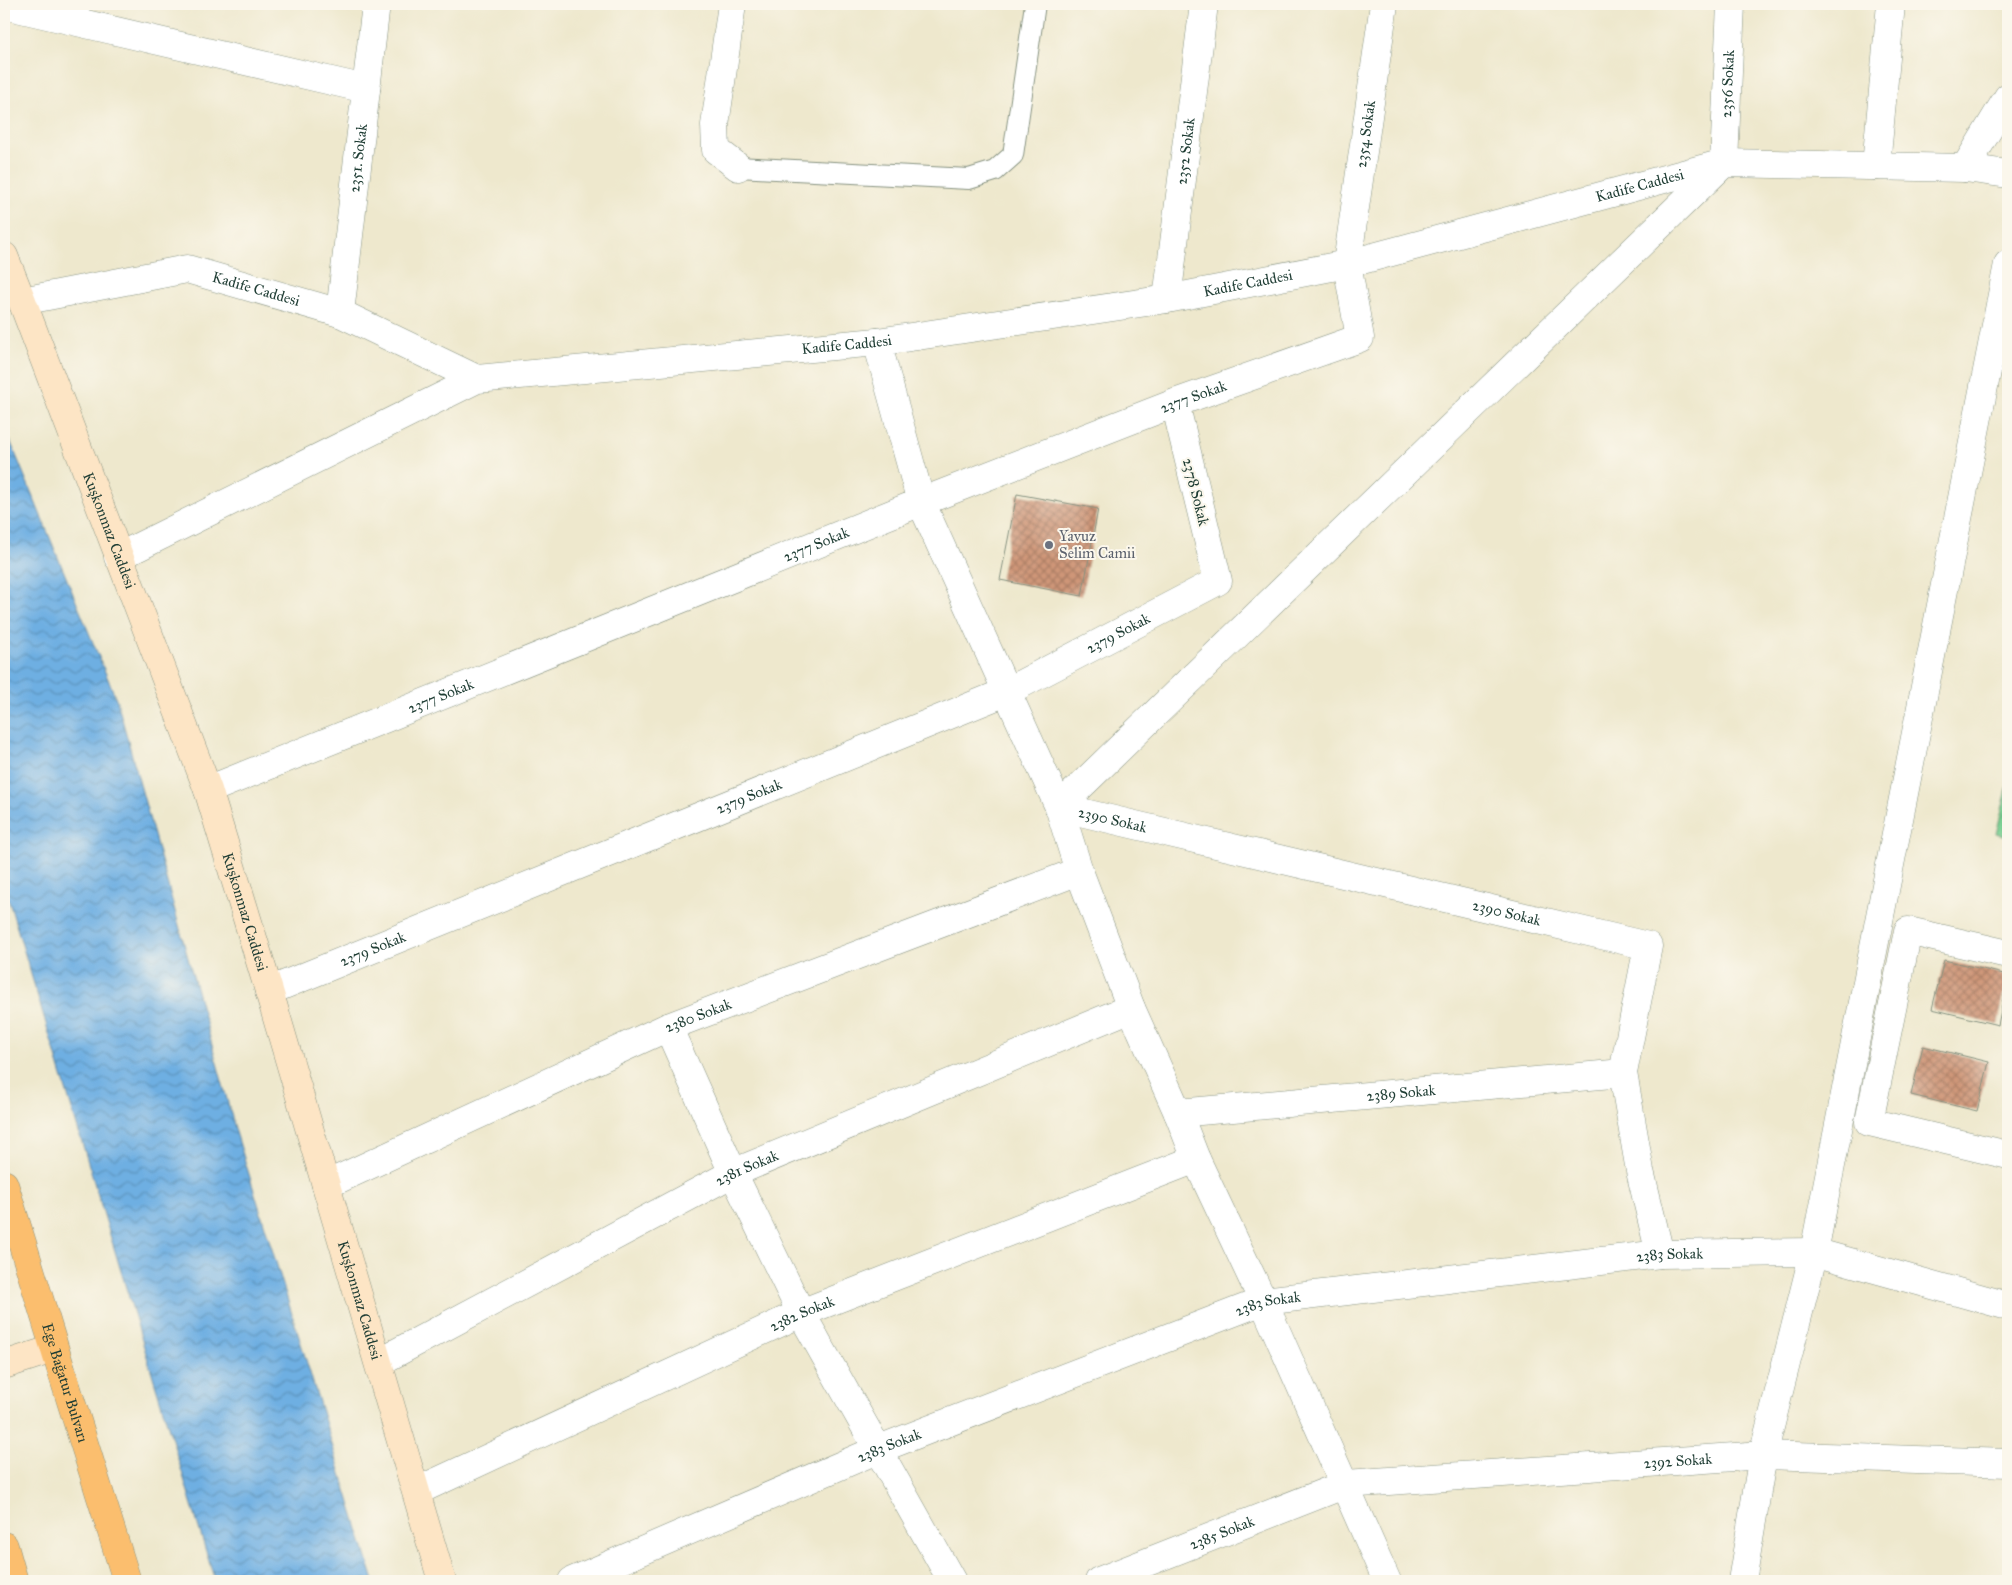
<svg xmlns="http://www.w3.org/2000/svg" width="2012" height="1585" font-family="'IM FELL Great Primer',serif">
<style>
.park{fill:url(#park-crowns);stroke:#4e8664}
.water{fill:url(#water-waves);stroke:#46768b}
.building{fill:url(#building-cross-hatch)}
.lines{fill:none;stroke-linecap:round;stroke-linejoin:round}
.lane-casing{stroke:#869280;stroke-width:22}
.street-casing{stroke:#869280;stroke-width:29}
.secondary-casing{stroke:#869280;stroke-width:29}
.primary-casing{stroke:#869280;stroke-width:29}
.lane{stroke:#fff;stroke-width:20}
.street{stroke:#fff;stroke-width:28}
.secondary{stroke:#fde5c5;stroke-width:28}
.primary{stroke:#fbbe6e;stroke-width:28}
.worship-dot{fill:#6b7280;stroke:#fbf7ec;stroke-width:2}
.labels{text-anchor:middle;dominant-baseline:central;stroke-width:4;stroke-linejoin:round;paint-order:stroke}
.street-label{font-size:15px;fill:#1f3d34;stroke:#fbf7ec}
.worship-label{font-size:15px;fill:#5b616d;stroke:#fbf7ec;text-anchor:start}
</style>
<defs>
<pattern id="park-crowns" width="20" height="18" patternUnits="userSpaceOnUse" patternTransform="scale(1.25)"><rect width="20" height="18" fill="#7cd093"/><path d="M2 6a3 3 0 1 1 6 0M12 15a3 3 0 1 1 6 0" fill="none" stroke="#65aa79"/></pattern>
<pattern id="water-waves" width="16" height="10" patternUnits="userSpaceOnUse" patternTransform="scale(1.25)"><rect width="16" height="10" fill="#6eafe2"/><path d="M0 5q4-4 8 0t8 0" fill="none" stroke="#5a90b8"/></pattern>
<pattern id="building-cross-hatch" width="8" height="8" patternUnits="userSpaceOnUse" patternTransform="scale(1.25)"><rect width="8" height="8" fill="#cf9678"/><path d="M0 0l8 8M0 8l8-8" fill="none" stroke="#a77c63"/></pattern>
</defs>
<rect width="100%" height="100%" fill="#fbf7ec"/>
<filter id="ink" filterUnits="userSpaceOnUse"><feTurbulence type="fractalNoise" baseFrequency=".02" numOctaves="2"/><feDisplacementMap in="SourceGraphic" scale="10" xChannelSelector="R" yChannelSelector="G"/><feConvolveMatrix kernelMatrix="1 2 1 2 8 2 1 2 1" color-interpolation-filters="sRGB"/></filter>
<filter id="wash" filterUnits="userSpaceOnUse"><feTurbulence type="fractalNoise" baseFrequency=".0096" numOctaves="4" result="noise"/><feDisplacementMap in="SourceGraphic" scale="20" xChannelSelector="R" yChannelSelector="G"/><feGaussianBlur stdDeviation="1.12" result="paint"/><feColorMatrix in="noise" values="0 0 0 0 0 0 0 0 0 0 0 0 0 0 0 0 0 1.4 0 .05"/><feComposite in="paint" operator="in"/></filter>
<g filter="url(#wash)">
<rect width="100%" height="100%" fill="#eee8cd"/>
<path class="park" d="M2008 785V837L1996 834Z"/>
<path class="water" d="M4 426 117 701 236 1132 374 1581H215L4 885Z"/>
<g id="blocks">
<path class="building" d="M1017 494 1098 509 1082 596 1000 580Z
M1944 960 2008 975 1998 1025 1932 1009Z
M1923 1046 1989 1062 1977 1111 1911 1095Z"/>
</g>
</g>
<g filter="url(#ink)">
<use href="#blocks" fill-opacity="0" stroke="#869280" stroke-width="1"/>
<g class="lines">
<defs>
<path id="lane" d="M738 167 969 179 995 171 1013 155 1035 4"/>
<g id="street">
<path d="M732 4 715 125 716 150 738 167"/>
<path d="M4 5 366 89"/>
<path d="M1876 166 1891 4"/>
<path d="M1965 168 2008 97"/>
<path id="s1" d="M1167 299 1204 4"/>
<path id="s2" d="M22 301 187 269 340 313 477 379"/>
<path id="s3" d="M340 313 376 4"/>
<path d="M877 342 921 502 1059 807 1079 871 1131 1008 1178 1113 1196 1159 1263 1301 1387 1581"/>
<path id="s4" d="M118 557 477 379 877 342 1167 299 1347 264 1724 163 1965 168 2008 174"/>
<path id="s5" d="M208 790 921 502 1175 403 1360 338 1347 264 1384 4"/>
<path id="s6" d="M1059 807 1724 163 1731 4"/>
<path id="s7" d="M1059 807 1648 946 1623 1073 1640 1171 1660 1254"/>
<path d="M2008 954 1908 931 1869 1122 2008 1155"/>
<path id="s8" d="M269 991 1006 692 1218 581 1175 403"/>
<path d="M668 1027 733 1173 801 1313 952 1581"/>
<path id="s9" d="M1178 1113 1623 1073"/>
<path id="s10" d="M326 1185 668 1027 1079 871"/>
<path id="s11" d="M379 1362 733 1173 1131 1008"/>
<path id="s12" d="M417 1491 801 1313 1196 1159"/>
<path id="s13" d="M572 1581 879 1449 1263 1301 1660 1254 1814 1252 2008 1306"/>
<path id="s14" d="M1099 1581 1346 1484 1763 1455 2008 1463"/>
<path d="M1742 1581 1763 1455 1814 1252 2008 264"/>
</g>
<g id="secondary">
<path id="s15" d="M4 256 22 301 208 790 269 991 442 1581"/>
<path d="M4 1365 53 1349"/>
</g>
<g id="primary">
<path id="s16" d="M4 1184C44 1317 86 1448 127 1581"/>
<path d="M4 1546 14 1581"/>
</g>
</defs>
<use href="#lane" class="lane-casing"/>
<use href="#street" class="street-casing"/>
<use href="#secondary" class="secondary-casing"/>
<use href="#primary" class="primary-casing"/>
<use href="#lane" class="lane"/>
<use href="#street" class="street"/>
<use href="#secondary" class="secondary"/>
<use href="#primary" class="primary"/>
</g>
</g>
<circle class="worship-dot" cx="1049" cy="545" r="5"/>
<g class="labels">
<g class="street-label">
<text stroke="none"><textPath href="#s6" startOffset="1005">2356 Sokak</textPath></text>
<text stroke="none"><textPath href="#s5" startOffset="1444">2354 Sokak</textPath></text>
<text stroke="none"><textPath href="#s1" startOffset="149">2352 Sokak</textPath></text>
<text stroke="none"><textPath href="#s3" startOffset="156">2351. Sokak</textPath></text>
<text stroke="none"><textPath href="#s4" startOffset="1582">Kadife Caddesi</textPath></text>
<text stroke="none"><textPath href="#s4" startOffset="1178">Kadife Caddesi</textPath></text>
<text stroke="none"><textPath href="#s2" startOffset="240">Kadife Caddesi</textPath></text>
<text stroke="none"><textPath href="#s4" startOffset="772">Kadife Caddesi</textPath></text>
<text stroke="none"><textPath href="#s5" startOffset="1061">2377 Sokak</textPath></text>
<text transform="translate(1196 492) rotate(76)">2378 Sokak</text>
<text stroke="none"><textPath href="#s15" startOffset="294">Kuşkonmaz Caddesi</textPath></text>
<text stroke="none"><textPath href="#s5" startOffset="656">2377 Sokak</textPath></text>
<text stroke="none"><textPath href="#s8" startOffset="922">2379 Sokak</textPath></text>
<text stroke="none"><textPath href="#s5" startOffset="251">2377 Sokak</textPath></text>
<text stroke="none"><textPath href="#s8" startOffset="518">2379 Sokak</textPath></text>
<text stroke="none"><textPath href="#s7" startOffset="55">2390 Sokak</textPath></text>
<text stroke="none"><textPath href="#s15" startOffset="699">Kuşkonmaz Caddesi</textPath></text>
<text stroke="none"><textPath href="#s7" startOffset="460">2390 Sokak</textPath></text>
<text stroke="none"><textPath href="#s8" startOffset="112">2379 Sokak</textPath></text>
<text stroke="none"><textPath href="#s10" startOffset="409">2380 Sokak</textPath></text>
<text stroke="none"><textPath href="#s9" startOffset="224">2389 Sokak</textPath></text>
<text stroke="none"><textPath href="#s11" startOffset="416">2381 Sokak</textPath></text>
<text stroke="none"><textPath href="#s13" startOffset="1155">2383 Sokak</textPath></text>
<text stroke="none"><textPath href="#s15" startOffset="1104">Kuşkonmaz Caddesi</textPath></text>
<text stroke="none"><textPath href="#s13" startOffset="750">2383 Sokak</textPath></text>
<text stroke="none"><textPath href="#s12" startOffset="424">2382 Sokak</textPath></text>
<text stroke="none"><textPath href="#s16" startOffset="208">Ege Bağatur Bulvarı</textPath></text>
<text stroke="none"><textPath href="#s13" startOffset="345">2383 Sokak</textPath></text>
<text stroke="none"><textPath href="#s14" startOffset="598">2392 Sokak</textPath></text>
<text stroke="none"><textPath href="#s14" startOffset="132">2385 Sokak</textPath></text>
</g>
<g class="worship-label">
<text x="1059" y="536">Yavuz<tspan x="1059" dy="17">Selim Camii</tspan></text>
</g>
</g>
<rect width="2012" height="1585" fill="none" stroke="#fbf7ec" stroke-width="20"/>
</svg>
